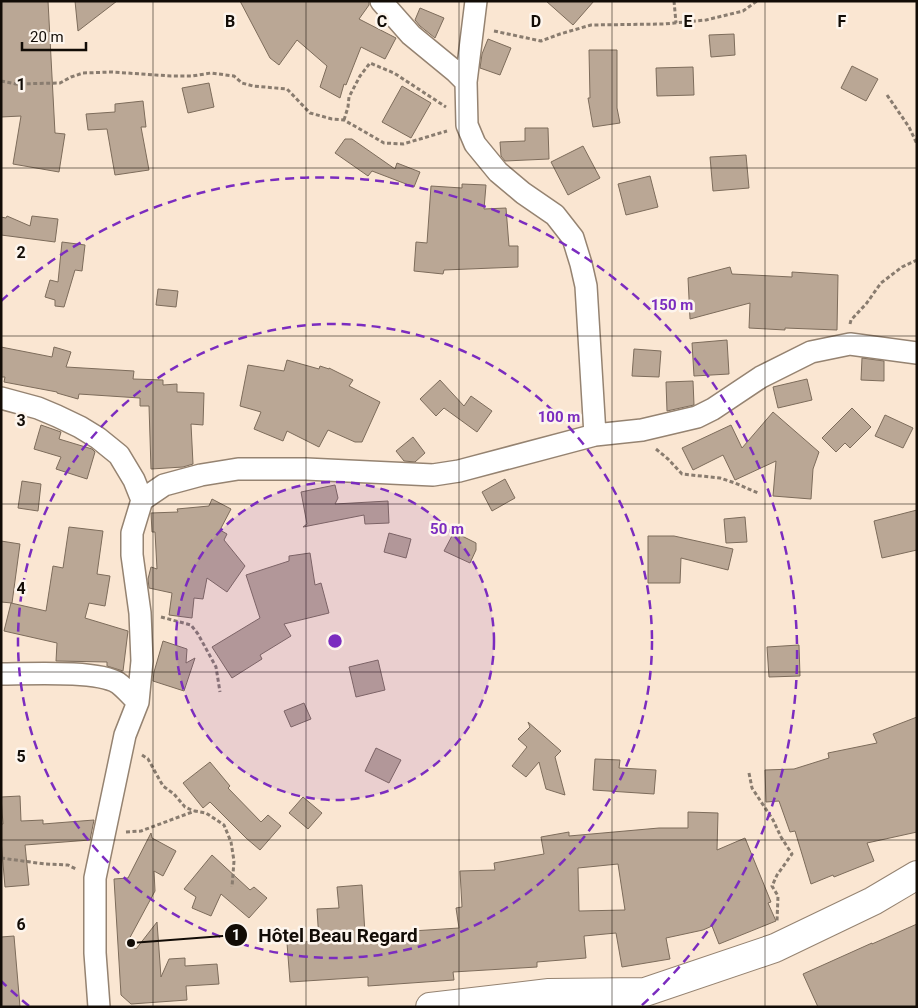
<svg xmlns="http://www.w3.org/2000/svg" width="918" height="1008" font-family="Roboto,sans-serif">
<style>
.building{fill:#baa795;stroke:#7d6c5b;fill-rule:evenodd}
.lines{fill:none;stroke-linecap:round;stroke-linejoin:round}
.minor-casing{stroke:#958371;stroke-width:24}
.secondary-casing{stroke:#958371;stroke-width:30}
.path{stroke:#897c6f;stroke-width:3;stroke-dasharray:4 2.5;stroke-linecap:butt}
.minor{stroke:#fff;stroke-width:21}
.secondary{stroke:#fff;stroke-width:28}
.grid{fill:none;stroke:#120c06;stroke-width:1;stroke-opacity:0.55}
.ring{fill:none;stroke:#7b2cbf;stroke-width:2.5;stroke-dasharray:9 6}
.grid-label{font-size:16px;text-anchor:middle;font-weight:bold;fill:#120c06;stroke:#fdf5ed;stroke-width:5;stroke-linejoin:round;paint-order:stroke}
.centre{fill:#7b2cbf;stroke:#fdf5ed;stroke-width:2.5}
.ring-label{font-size:15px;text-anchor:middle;font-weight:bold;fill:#7b2cbf;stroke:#fdf5ed;stroke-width:5;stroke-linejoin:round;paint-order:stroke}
.leader{fill:none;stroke:#120c06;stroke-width:2}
.callout-dot{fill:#120c06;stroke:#fdf5ed;stroke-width:2}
.mark-label{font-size:15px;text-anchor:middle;font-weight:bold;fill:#fff}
.callout-label{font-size:19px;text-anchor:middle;font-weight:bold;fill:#120c06;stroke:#fdf5ed;stroke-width:5;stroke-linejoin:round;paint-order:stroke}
</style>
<rect width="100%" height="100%" fill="#fae6d2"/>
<path class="building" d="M1 1H48L55 133 65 134 59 172 13 164 21 116 1 117Z
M75 1H117L78 31Z
M240 1H369V5L359 19 396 38 385 59 361 47 346 85 344 84 340 98 320 87 327 66 297 40 279 65 270 58Z
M546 1H594L573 25Z
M420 8 444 18 435 38 420 26 415 20Z
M734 34 735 55 711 57 709 35Z
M488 39 511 48 500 75 480 68 482 54Z
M589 50H617V108L620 123 593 127 588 98H590Z
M852 66 878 79 866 101 841 88Z
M693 67 694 95 657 96 656 68Z
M209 83 214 107 188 113 182 88Z
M402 86 431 103 411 138 382 122Z
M143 101 146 127H141L149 170 115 175 107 129 88 130 86 114 115 112V104Z
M525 128H548L549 159 505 161 501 156 500 142 525 141Z
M345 139H352L395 169 397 163 420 172 414 187 372 171 368 176 335 153Z
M583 146 600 178 568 195 551 162Z
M746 155 749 188 713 191 710 157Z
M650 176 658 207 626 215 618 184Z
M462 184 486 185 484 209 506 208 509 246H518V267L444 270 443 274 414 271 416 242 427 243 431 186 462 188Z
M7 216 30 226 32 216 58 219 55 242 1 235V217L6 218Z
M62 242 85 245 82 271 75 270 64 307 55 306V300L45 297 50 280 58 282Z
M730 267 732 274 792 277V272L838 275 837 330 785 328V330L749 328 750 303 690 319 688 278Z
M158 289 178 291 176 307 156 305Z
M727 340 729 374 694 376 692 343Z
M1 347 52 357 54 347 71 352 66 367 134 371 133 379 163 380V385L177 384V392L204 393 203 425 191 424 193 464 183 467 151 469 149 406H140V398L79 394 78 399 57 393V392L4 382 5 377H1Z
M634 349 661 351 659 377 632 376Z
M862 358 884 361V381L861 380Z
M287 360 319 369 320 366 329 369V368L353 380 349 386 380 402 362 442H355L328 430 319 447 287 431 283 441 254 429 261 412 240 406 248 365 284 371Z
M807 379 812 400 778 408 773 387Z
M440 380 464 406 471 396 492 411 477 432 444 408 436 416 420 399Z
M693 381 694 405 667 411 666 382Z
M852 408 871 427 850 448 845 443 836 452 822 438Z
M773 412 819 452 813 469 811 499 773 496 776 461 735 480 723 455 693 470 682 448 731 425 742 448Z
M885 415 913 428 903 448 875 436Z
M41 425 61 432 59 439 92 449 95 452 87 479 56 469 61 457 34 449Z
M413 437 425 453 415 462 404 461 396 451Z
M505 479 515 498 492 511 482 492Z
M22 481 41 484 38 511 18 508Z
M335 485 338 498 335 504 388 501 389 523 365 524 364 515 303 527 307 524 301 492Z
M212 499 231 509 220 530 227 534 224 540 245 566 227 592 207 578 203 599 194 598 192 618 169 615 172 593 149 588 148 579 151 567 157 569 155 532H152L151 513 178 512 177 509 209 506Z
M917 510V550L882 558 874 521Z
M745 517 747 542 726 543 724 519Z
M69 527 103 531 97 574 110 576 105 606 89 603 85 618 128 631 123 671 107 666V662L56 661 57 643 4 631 11 603 46 611 53 566 63 568Z
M454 532 476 543V550L470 563 444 551Z
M389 533 411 539 406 558 384 552Z
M648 536H674L733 549 728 570 681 558 680 583H648Z
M1 541 20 544 12 603 1 602Z
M310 553 315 585 321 583 329 613 284 624 291 636 260 655 262 659 232 678 212 647 260 618 246 575 289 561V556Z
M163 641 187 649 186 663 195 658 184 691 153 681 154 672Z
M799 645 800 676 769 677 767 647Z
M378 660 385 690 356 697 349 667Z
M304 703 311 719 291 727 284 711Z
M917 717V832L867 843 874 861 834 877 833 875 811 884 795 831 790 832 779 801 766 802 765 770 794 769 829 758 828 753 877 743 873 734Z
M528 722 561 751 555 757 565 795 546 789 539 762 526 777 512 766 527 747 518 739 530 727Z
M376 748 401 760 389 783 365 771Z
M595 759 620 760 619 768 656 770 654 794 593 790Z
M210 762 230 786 228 788 261 822 268 815 281 826 260 850 246 838 210 802 203 808 183 783Z
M20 796 21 821 43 820V824L94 820 90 840 25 845 29 885 5 887 1 840V824H3L1 797Z
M303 797 322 813 308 829 289 813Z
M688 812 718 813 717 850 745 838 771 902 768 903 776 921 719 944 712 926 703 930 666 938 670 959 622 967 616 933 584 936 586 958 537 962V967L453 972 454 980 368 986V977L290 982 287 943 319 941 317 909 339 908 337 887 362 885 365 934 459 928 456 908 462 907 460 871 495 870 494 863 544 854 541 837 569 832V836L659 828H688ZM618 864 625 910 579 911 578 868Z
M151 833 152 838 176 851 163 876 154 871 155 891 127 943 136 949 157 922 161 977 169 959 185 958V966L217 964 219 984 186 986 187 1000 131 1004 121 995 114 879 128 878Z
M212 855 250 890 254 887 267 898 249 918 221 894 211 916 192 908 196 897 184 889Z
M917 924V1007H818L803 974 872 943V944Z
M14 936 20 1007H1V937Z"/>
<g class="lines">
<defs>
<path id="minor" d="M381 1 411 35 456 72 466 82
M476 1 466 82 467 125 475 144 498 172 523 193 555 215 573 238 581 264 586 286 595 435
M1 398 38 408 57 416 80 427 98 438 119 455 134 480 142 500
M1 674C28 674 97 670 118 683 125 688 131 696 138 702
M99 1007 95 953V878L125 735 138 702 142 661 140 613 132 555V533L142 500 164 485 201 475 238 469H306L433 475 459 471 595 435 642 430 697 417 713 409 761 377 811 352 850 344 917 353"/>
<path id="secondary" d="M430 1007 549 993 645 992 775 948 873 901 917 875"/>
</defs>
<use href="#minor" class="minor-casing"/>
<use href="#secondary" class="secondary-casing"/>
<path class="path" d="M674 1 676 23
M494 31 541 41 560 34 591 25 664 24 706 20 743 11 757 1
M1 81 16 84 60 83 71 77 83 73 112 72 171 76H192L211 73 234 76 242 83 253 86 287 89 310 113 332 119 344 120 384 143 403 144 447 131
M887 95 909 127 917 144
M344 120 348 107 349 97 360 76 370 63 394 73 446 107
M850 324 851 320 866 304 881 283 902 267 917 260
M656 449 668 459 682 474 720 478 735 483 758 493
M161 617 191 625 198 634 216 667 220 692
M142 755 148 759 163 786 174 794 185 807 194 811
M749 773 752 788 773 820 781 837 792 854 777 875 772 886 778 896 777 921
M126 832 141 831 195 811 206 813 224 825 231 842 234 861 232 887
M1 858 45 864 68 865 76 869"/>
<use href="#minor" class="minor"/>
<use href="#secondary" class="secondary"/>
</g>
<path class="grid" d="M153 1V1007M306 1V1007M459 1V1007M612 1V1007M765 1V1007M1 168H917M1 336H917M1 504H917M1 672H917M1 840H917"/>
<circle cx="335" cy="641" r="159" fill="#7b2cbf" fill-opacity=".12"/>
<g class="ring">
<circle cx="335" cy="641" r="159"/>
<circle cx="335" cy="641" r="317"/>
<path d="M29 1006A476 476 0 0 1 1 981M1 301A476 476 0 1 1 641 1006"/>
</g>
<g class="grid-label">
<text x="230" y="27">B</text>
<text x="382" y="27">C</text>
<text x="536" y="27">D</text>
<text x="688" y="27">E</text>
<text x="842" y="27">F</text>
<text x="21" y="90">1</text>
<text x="21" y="258">2</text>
<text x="21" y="426">3</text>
<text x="21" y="594">4</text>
<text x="21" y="762">5</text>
<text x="21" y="930">6</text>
</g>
<circle cx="335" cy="641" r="8" class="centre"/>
<g class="ring-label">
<text x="672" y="310">150 m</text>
<text x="559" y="422">100 m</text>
<text x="447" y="534">50 m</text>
</g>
<path class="leader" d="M131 943L236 935"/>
<g class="callout-dot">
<circle cx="131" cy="943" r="5"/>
<circle cx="236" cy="935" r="12"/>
</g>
<g class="mark-label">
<text x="236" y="940">1</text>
</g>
<g class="callout-label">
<text x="338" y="942">Hôtel Beau Regard</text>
</g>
<rect width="918" height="1008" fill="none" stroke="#120c06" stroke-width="5"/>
<path d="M22 42v8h64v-8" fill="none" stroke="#120c06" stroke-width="2.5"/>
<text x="30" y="42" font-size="15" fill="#120c06" stroke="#fdf5ed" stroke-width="4" paint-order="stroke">20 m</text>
</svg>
